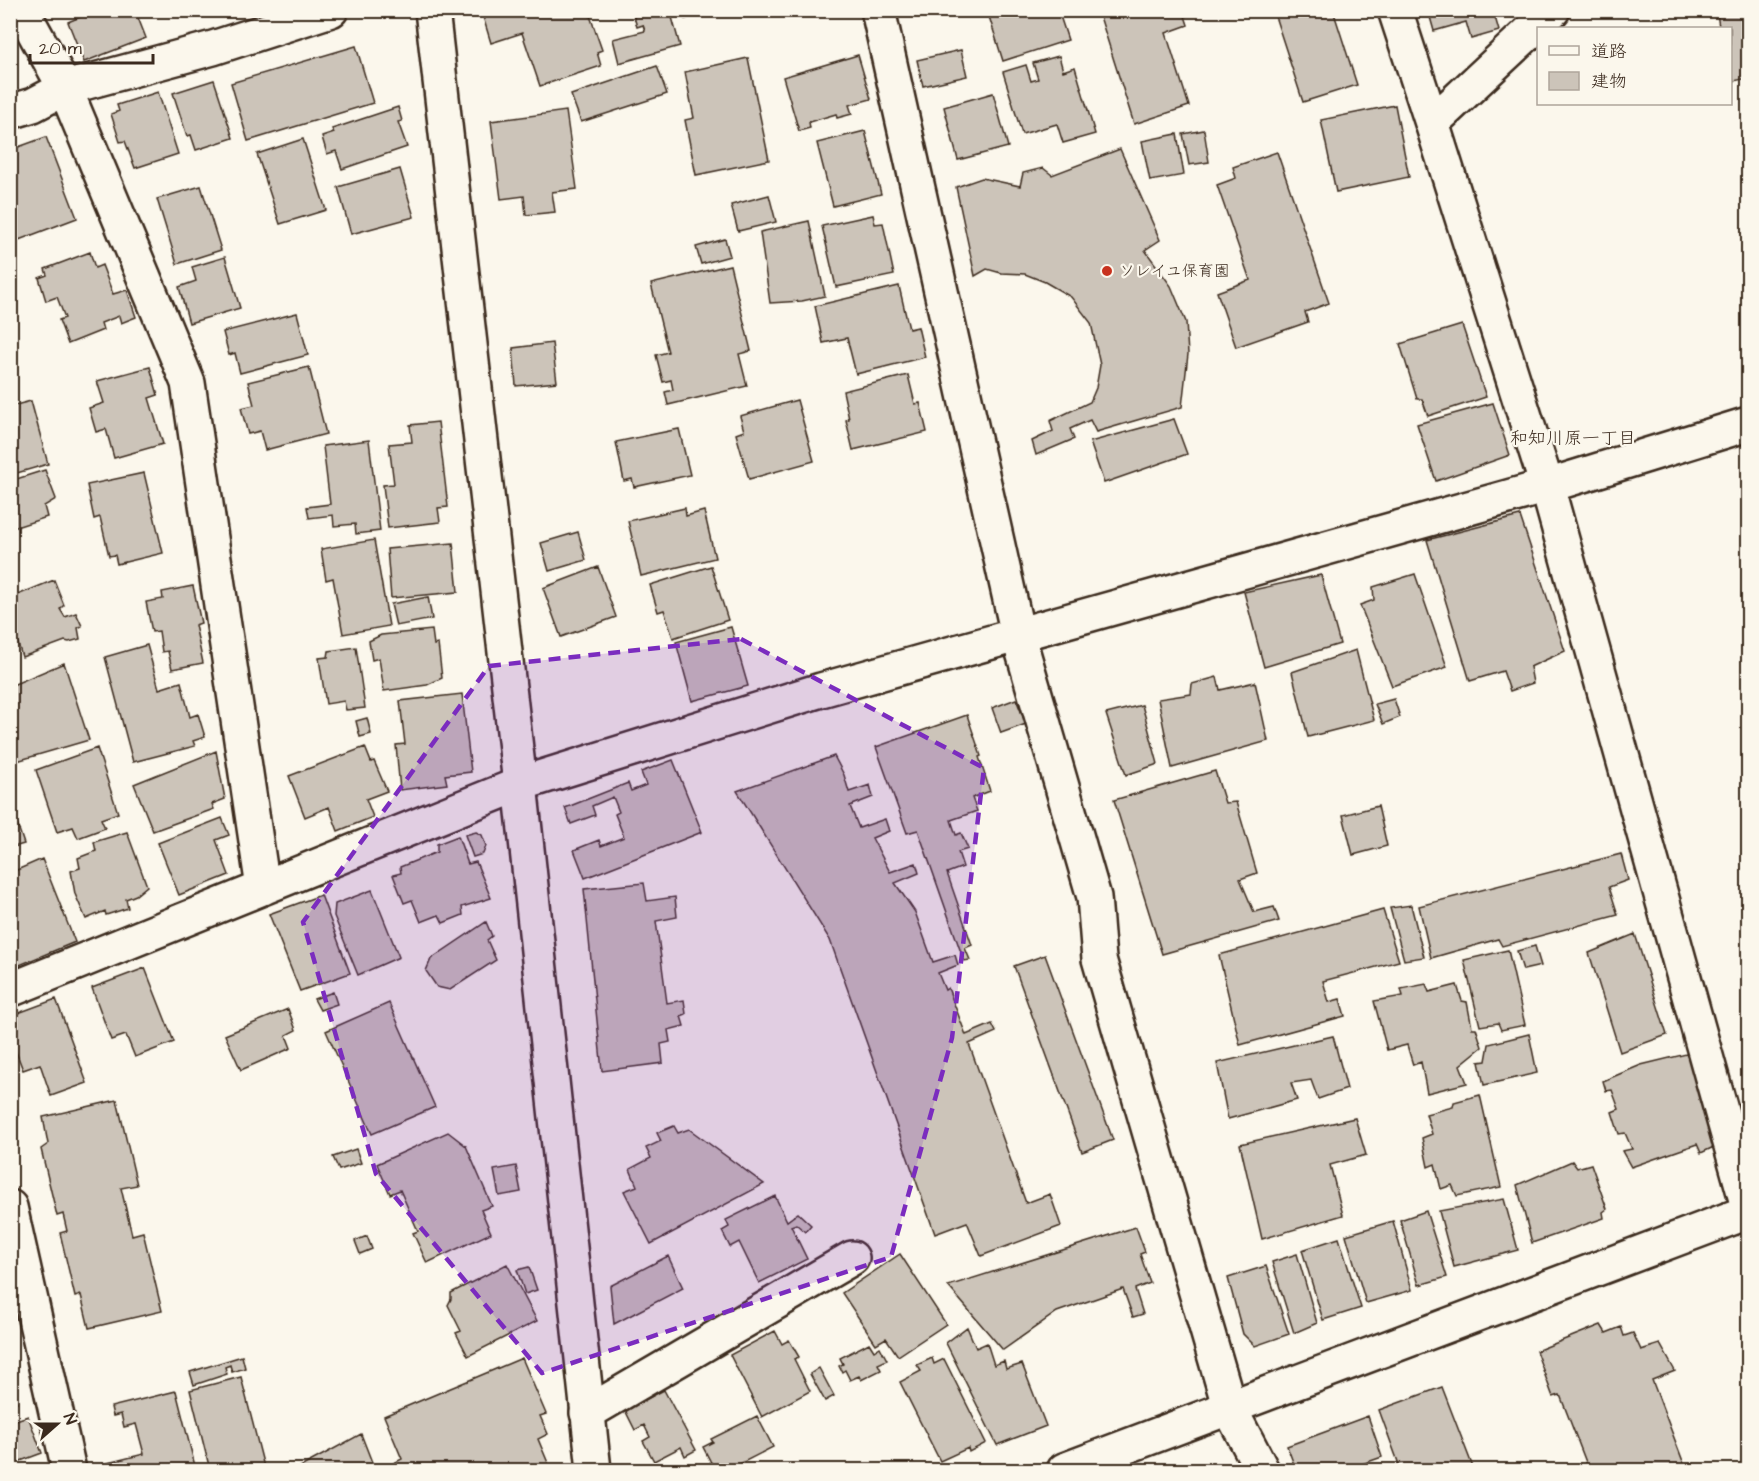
<svg xmlns="http://www.w3.org/2000/svg" width="1759" height="1481" font-family="'Architects Daughter','Klee One',sans-serif">
<style>
.building{fill:#ccc4b9;stroke:#3b2a1e;stroke-width:1.5}
.lines{fill:none;stroke-linecap:round;stroke-linejoin:round}
.street-casing{stroke:#3b2a1e;stroke-width:38}
.secondary-casing{stroke:#3b2a1e;stroke-width:38}
.street{stroke:#fbf7ec;stroke-width:33}
.secondary{stroke:#fbf7ec;stroke-width:33}
.marked{fill:#7b2cbf;fill-opacity:0.2;stroke:#7b2cbf;stroke-width:4.5;stroke-dasharray:12 8;stroke-linejoin:round}
.poi-dot{fill:#c8321e;stroke:#fbf7ec;stroke-width:2}
.labels{text-anchor:middle;dominant-baseline:central;stroke-width:4.5;stroke-linejoin:round;paint-order:stroke}
.poi-label{font-size:16px;fill:#3b2a1e;stroke:#fbf7ec;text-anchor:start}
.neighbourhood-label{font-size:18px;fill:#3b2a1e;stroke:#fbf7ec}
</style>
<rect width="100%" height="100%" fill="#fbf7ec"/>
<filter id="ink" filterUnits="userSpaceOnUse"><feTurbulence type="fractalNoise" baseFrequency=".0167" numOctaves="2"/><feDisplacementMap in="SourceGraphic" scale="12" xChannelSelector="R" yChannelSelector="G"/><feConvolveMatrix kernelMatrix="1 2 1 2 8 2 1 2 1" color-interpolation-filters="sRGB"/></filter>
<g filter="url(#ink)">
<path class="building" d="M97 10H135L146 38 84 62 68 22Z
M481 10H588L602 50 597 52 601 66 540 86 522 33 491 43Z
M632 10H670L680 46 619 63 613 39 645 31 643 25 637 27Z
M683 10H717L685 19Z
M987 10H1058L1068 40 1003 61Z
M1098 10H1166L1168 15 1183 10 1188 25 1166 33 1189 106 1134 124Z
M1273 10H1333L1357 85 1303 102Z
M1428 10H1493L1499 31 1471 39 1466 22 1434 31Z
M1728 10H1748V78L1734 81 1730 71V28H1714L1719 27 1717 13Z
M356 46 373 103 248 141 231 83Z
M961 50 967 76 923 86 917 60Z
M858 55 871 99 849 105 852 114 837 118 836 114 809 122 810 128 799 131 783 77Z
M1059 56 1063 71 1075 67 1095 134 1063 143 1057 124 1022 134 1003 72 1026 65 1031 81 1038 79 1033 63Z
M748 58 769 160 696 175 685 120 694 118 685 72Z
M657 66 667 94 581 122 571 95Z
M214 80 233 138 196 150 191 135 187 136 173 93Z
M158 92 178 154 135 168 125 141 120 142 111 114 119 111 117 105Z
M993 93 1008 147 958 160 944 107Z
M1395 105 1409 177 1336 192 1321 120Z
M398 107 402 121 398 122 407 147 342 169 336 151 327 154 322 137 334 133 332 129Z
M566 111 577 189 552 192 555 212 526 215 524 196 501 199 491 121Z
M1204 130 1209 162 1189 165 1183 134Z
M865 131 881 194 833 206 817 143Z
M1177 134 1184 175 1150 181 1142 141Z
M46 137 77 218 16 241 10 226V150Z
M303 139 326 210 280 224 257 154Z
M1120 149 1160 240 1145 250 1171 286 1186 322 1188 354 1182 407 1096 432 1090 420 1070 429 1074 439 1036 455 1032 441 1053 431 1050 421 1090 402 1096 388 1100 365 1091 323 1071 297 1045 282 1025 274 1001 273 987 269 975 276 956 187 982 178 1020 186 1023 173 1043 168 1052 175Z
M1277 152 1329 303 1305 312 1308 322 1236 347 1217 292 1250 280 1217 185 1236 178 1233 167Z
M400 169 414 217 351 234 338 187Z
M201 186 221 250 177 264 157 199Z
M769 195 776 222 738 231 731 205Z
M873 215 875 224 883 223 894 275 836 287 822 226Z
M809 221 825 296 802 301 770 303 760 232Z
M725 239 730 256 701 264 696 247Z
M90 252 95 268 102 265 113 294 127 290 136 317 121 323 119 316 101 323 103 330 68 344 59 320 65 318 57 297 46 301 39 278 47 275 45 269Z
M225 257 240 308 189 323 179 287 196 281 192 267Z
M730 265 751 351 739 354 747 386 668 405 665 392 673 390 671 380 663 382 656 355 668 352 651 284Z
M899 286 909 329 918 327 925 357 856 374 847 338 823 343 815 306Z
M297 313 308 355 240 373 235 353 229 355 223 332Z
M1462 325 1486 397 1428 416 1422 399H1417L1400 344Z
M552 343 557 382 516 386 513 348Z
M150 367 158 395 149 398 163 444 114 458 106 429 96 432 89 408 104 403 97 381Z
M309 367 326 434 265 450 260 431 248 434 241 408 254 405 248 382Z
M908 375 915 404 920 403 927 432 853 450 846 420 849 419 843 391Z
M10 397 16 405 31 401 48 464 10 475Z
M797 400 814 461 749 479 736 434 744 431 740 416Z
M1493 403 1510 455 1436 481 1417 424Z
M1174 419 1187 454 1104 483 1090 442Z
M438 422 448 507 438 508 440 522 388 528 383 485 394 484 389 444 412 442 410 425Z
M679 429 690 475 634 487 632 479 624 481 616 442Z
M369 440 380 531 356 534 355 524 334 526 333 515 309 518 307 507 330 504 323 446Z
M45 470 56 499 44 506 47 517 10 529V481Z
M144 473 163 553 117 564 115 555 109 556 100 517 94 519 87 485Z
M685 508 686 516 704 511 715 558 641 576 628 521Z
M1520 516 1565 651 1530 667 1533 683 1510 691 1503 671 1470 681 1427 540Z
M578 532 586 560 549 571 541 543Z
M374 540 389 626 343 634 333 578 326 580 321 549Z
M453 543 458 592 391 598 387 549Z
M711 566 728 620 673 638 664 610 658 612 650 585Z
M598 567 616 617 561 637 543 588Z
M1415 574 1447 667 1392 686 1360 605 1374 600 1373 587Z
M1321 575 1340 644 1264 667 1244 592Z
M54 580 64 605 60 609 65 617 76 613 82 626 78 628 80 639 69 642 65 641 22 657 12 623 10 598Z
M193 586 201 623 195 625 203 663 172 669 168 651 162 652 159 631 152 632 146 602 163 599 162 592Z
M428 597 432 619 396 626 391 604Z
M731 627 748 686 692 701 676 642Z
M432 630 434 645 438 644 442 678 427 685 384 691 379 658 372 660 369 641 381 635Z
M147 645 159 689 181 682 190 717 198 714 205 737 193 741 195 746 133 762 105 657Z
M356 647 365 708 346 710 344 701 326 704 319 658 328 657 329 651Z
M1356 650 1374 720 1308 737 1292 672Z
M64 663 89 740 10 763V686Z
M1217 677 1220 690 1255 682 1268 741 1172 768 1158 699 1191 694 1192 684Z
M462 694 471 772 445 775 447 784 400 790 396 745 405 744 400 701Z
M1016 699 1026 724 1001 733 992 708Z
M1394 699 1400 717 1383 724 1375 704Z
M1142 705 1158 764 1126 775 1106 714Z
M967 715 981 756 979 757 990 791 972 798 977 811 951 820 956 835 961 833 968 849 958 852 963 867 947 873 972 945 965 948 970 960 964 961 918 830 907 833 876 747Z
M367 718 371 734 360 737 356 721Z
M365 747 371 762 374 761 387 791 366 799 373 817 338 831 329 807 305 817 289 776Z
M97 748 118 813 101 819 105 828 78 838 73 827 57 832 36 770Z
M216 751 225 799 212 804 214 809 153 831 134 784Z
M834 756 844 775 849 792 870 785 873 797 850 806 859 828 885 819 889 831 872 838 890 872 916 863 919 873 895 883 915 912 933 962 955 955 958 965 938 973 945 990 948 988 966 1035 992 1024 996 1032 969 1044 1026 1203 1050 1194 1061 1226 981 1256 967 1222 935 1234 830 940 737 791Z
M673 760 702 832 585 878 574 850 599 840 601 846 624 837 615 814 619 812 613 797 592 806 595 815 571 824 565 808 628 783 631 791 646 785 641 772Z
M1215 771 1225 803 1236 802 1257 873 1240 879 1254 912 1274 907 1279 921 1162 954 1114 800Z
M10 803 24 844 10 848Z
M1378 806 1387 846 1353 855 1343 815Z
M222 818 229 835 216 840 229 875 179 895 158 843Z
M127 832 147 886 136 895 126 899 128 908 106 915 105 911 86 919 75 894 71 871 80 868 78 858 96 851 94 842Z
M476 832 482 835 486 846 483 854 473 857 465 835Z
M458 836 468 864 476 862 491 898 462 907 463 915 443 923 439 915 421 922 412 900 404 903 393 875 401 873 400 867 437 852V844Z
M1621 854 1628 880 1609 887 1618 915 1502 946 1498 939 1431 958 1419 906Z
M42 859 75 942 10 969V873Z
M644 883 647 901 675 897 677 917 656 921 667 1003 684 1000 686 1014 681 1016 684 1026 668 1030 670 1042 661 1044 663 1063 602 1071 584 889Z
M372 890 399 957 358 975 334 916 335 904Z
M321 895 350 973 300 991 269 914Z
M1411 905 1424 957 1404 960 1390 908Z
M1383 910 1399 961 1323 981 1329 1002 1340 999 1345 1016 1240 1045 1219 955Z
M486 922 492 936 487 940 496 960 450 990 437 987 426 971 431 959Z
M1635 934 1667 1035 1620 1052 1589 953Z
M1535 946 1541 966 1523 970 1517 951Z
M1508 950 1525 1025 1501 1030 1498 1023 1480 1026 1464 960Z
M1045 955 1113 1140 1082 1152 1014 966Z
M145 968 174 1042 135 1057 126 1035 111 1040 92 988Z
M1426 984 1429 992 1457 985 1462 1001 1467 1002 1472 1028H1476L1482 1047 1460 1065 1467 1083 1427 1093 1421 1062 1413 1065 1407 1045 1387 1050 1374 1001 1403 996 1401 989Z
M333 992 337 1004 320 1010 314 999Z
M56 999 87 1083 51 1096 40 1064 23 1070 10 1036V1016Z
M389 1003 435 1107 372 1134 326 1031Z
M288 1009 296 1030 286 1035 291 1048 241 1070 225 1035Z
M1529 1034 1537 1073 1484 1085 1479 1062 1486 1061 1489 1044Z
M1333 1036 1347 1089 1318 1099 1311 1080 1291 1083 1297 1100 1228 1119 1217 1063Z
M1686 1054 1691 1062 1718 1145 1701 1153 1697 1144 1631 1167 1622 1151 1632 1149 1625 1133 1619 1134 1612 1112 1619 1109 1612 1090 1606 1091 1603 1081 1641 1065Z
M1480 1095 1501 1187 1457 1196 1452 1185 1441 1189 1435 1164 1428 1167 1422 1138 1432 1134 1426 1114 1453 1107 1454 1102Z
M117 1100 137 1185 121 1188 132 1235 143 1232 162 1311 89 1328 81 1295 75 1297 60 1233 67 1231 63 1214 57 1216 41 1149 48 1144 43 1117Z
M1355 1118 1366 1155 1330 1165 1343 1215 1262 1239 1240 1144Z
M674 1126 678 1133 689 1129 764 1184 651 1244 624 1191 637 1186 630 1169 651 1158 646 1148 661 1141 657 1133Z
M448 1132 466 1146 492 1206 481 1210 491 1233 427 1263 413 1233 418 1231 400 1190 390 1194 377 1164Z
M356 1149 361 1163 339 1170 333 1157Z
M1572 1161 1577 1168 1591 1164 1607 1209 1603 1212 1604 1218 1532 1243 1517 1185Z
M516 1166 521 1192 499 1196 494 1170Z
M775 1196 787 1221 798 1213 811 1225 805 1232 796 1224 791 1226 807 1259 759 1283 739 1242 730 1247 722 1231 729 1227 726 1220Z
M1504 1199 1518 1250 1454 1267 1439 1211Z
M1426 1211 1447 1277 1419 1285 1400 1220Z
M1393 1221 1412 1290 1366 1303 1346 1235Z
M1136 1227 1145 1252 1140 1254 1150 1283 1135 1289 1143 1314 1133 1317 1123 1289 1057 1312 1003 1350 948 1286Z
M367 1236 372 1249 360 1254 355 1241Z
M1339 1238 1361 1308 1323 1320 1302 1250Z
M900 1254 946 1324 898 1356 886 1338 876 1344 842 1293Z
M1297 1254 1317 1323 1294 1333 1272 1262Z
M668 1256 683 1288 614 1324 610 1286Z
M507 1264 537 1321 468 1356 456 1333 461 1331 448 1305 451 1299V1293Z
M1266 1266 1289 1334 1255 1346 1243 1334 1228 1278Z
M529 1267 537 1290 525 1294 517 1270Z
M1601 1325 1606 1333 1621 1327 1624 1336 1633 1333 1641 1350 1660 1344 1675 1371 1652 1380 1684 1464 1674 1469 1675 1470H1589L1560 1395 1553 1397 1536 1351Z
M967 1327 976 1348 987 1343 994 1365 1004 1361 1006 1369 1022 1364 1046 1426 997 1445 946 1343Z
M775 1331 782 1344 789 1340 799 1357 794 1359 810 1391 762 1417 730 1355Z
M869 1343 874 1351 880 1347 887 1360 878 1364 881 1370 861 1380 859 1376 850 1380 845 1370 842 1372 839 1366 843 1364 840 1358Z
M242 1356 245 1368 232 1372 230 1365 225 1367 227 1374 194 1385 190 1372Z
M522 1358 546 1414 540 1416 548 1434 538 1439 551 1470H394L392 1464 402 1459 384 1416Z
M932 1358 934 1364 944 1359 986 1443 969 1452 968 1448 940 1461 900 1382 921 1371 917 1365Z
M819 1368 834 1396 825 1401 810 1374Z
M241 1377 264 1467 252 1470H210L190 1390Z
M10 1385 17 1402 10 1405Z
M1442 1387 1474 1470H1401L1379 1410Z
M664 1390 696 1450 685 1456 681 1447 654 1461 643 1441 650 1437 644 1425 635 1430 625 1410Z
M176 1391 196 1470H97L95 1466 144 1454 136 1424 124 1427 121 1414 113 1416 111 1407Z
M28 1416 42 1453 10 1465V1422Z
M757 1416 773 1447 728 1470H715L703 1447 713 1442 711 1439Z
M1368 1416 1382 1457 1345 1470H1296L1287 1446Z
M361 1434 375 1470H295Z"/>
<g class="lines">
<defs>
<path id="street" d="M22 10 65 88 188 383 263 888
M878 10 1018 635 1094 897 1099 959 1230 1409 1262 1470
M1395 10 1432 123 1547 486 1748 1207
M10 112 33 105 65 88 213 48 331 10
M1432 123 1553 10
M10 990 520 784 821 690 1547 486 1748 424
M10 1207 69 1470
M587 1413 852 1258"/>
<path id="secondary" d="M432 10 520 784 594 1470
M1064 1470 1748 1212"/>
</defs>
<use href="#street" class="street-casing"/>
<use href="#secondary" class="secondary-casing"/>
<use href="#street" class="street"/>
<use href="#secondary" class="secondary"/>
</g>
</g>
<path class="marked" d="M741 639 984 768 952 1038 891 1257 542 1373 376 1174 303 922 489 666Z"/>
<circle class="poi-dot" cx="1107" cy="271" r="6"/>
<g class="labels">
<g class="poi-label">
<text x="1119" y="271">ソレイユ保育園</text>
</g>
<g class="neighbourhood-label">
<text x="1573" y="438">和知川原一丁目</text>
</g>
</g>
<rect width="1759" height="1481" fill="none" stroke="#fbf7ec" stroke-width="36"/>
<rect x="18" y="18" width="1723" height="1445" fill="none" stroke="#3b2a1e" stroke-width="2" filter="url(#ink)"/>
<rect x="1537" y="27" width="195" height="78" fill="#fbf7ec" stroke="#aea59a" stroke-width="1.5"/>
<rect x="1549" y="46" width="30" height="9" fill="#fbf7ec" stroke="#aea59a" stroke-width="1.5"/>
<text x="1591" y="57" font-size="18" fill="#3b2a1e">道路</text>
<rect x="1549" y="72" width="30" height="18" fill="#ccc4b9" stroke="#aea59a" stroke-width="1.5"/>
<text x="1591" y="87" font-size="18" fill="#3b2a1e">建物</text>
<g transform="translate(57 1424) rotate(69)" stroke="#fbf7ec" stroke-width="4.5" paint-order="stroke">
<path d="M0-4.5L10 22L0 15L-10 22Z" fill="#3b2a1e"/>
<text y="-9" font-size="16" font-weight="bold" text-anchor="middle" fill="#3b2a1e">N</text>
</g>
<path d="M30 54v9h123v-9" fill="none" stroke="#3b2a1e" stroke-width="3"/>
<text x="39" y="54" font-size="18" fill="#3b2a1e" stroke="#fbf7ec" stroke-width="4.5" paint-order="stroke">20 m</text>
</svg>
